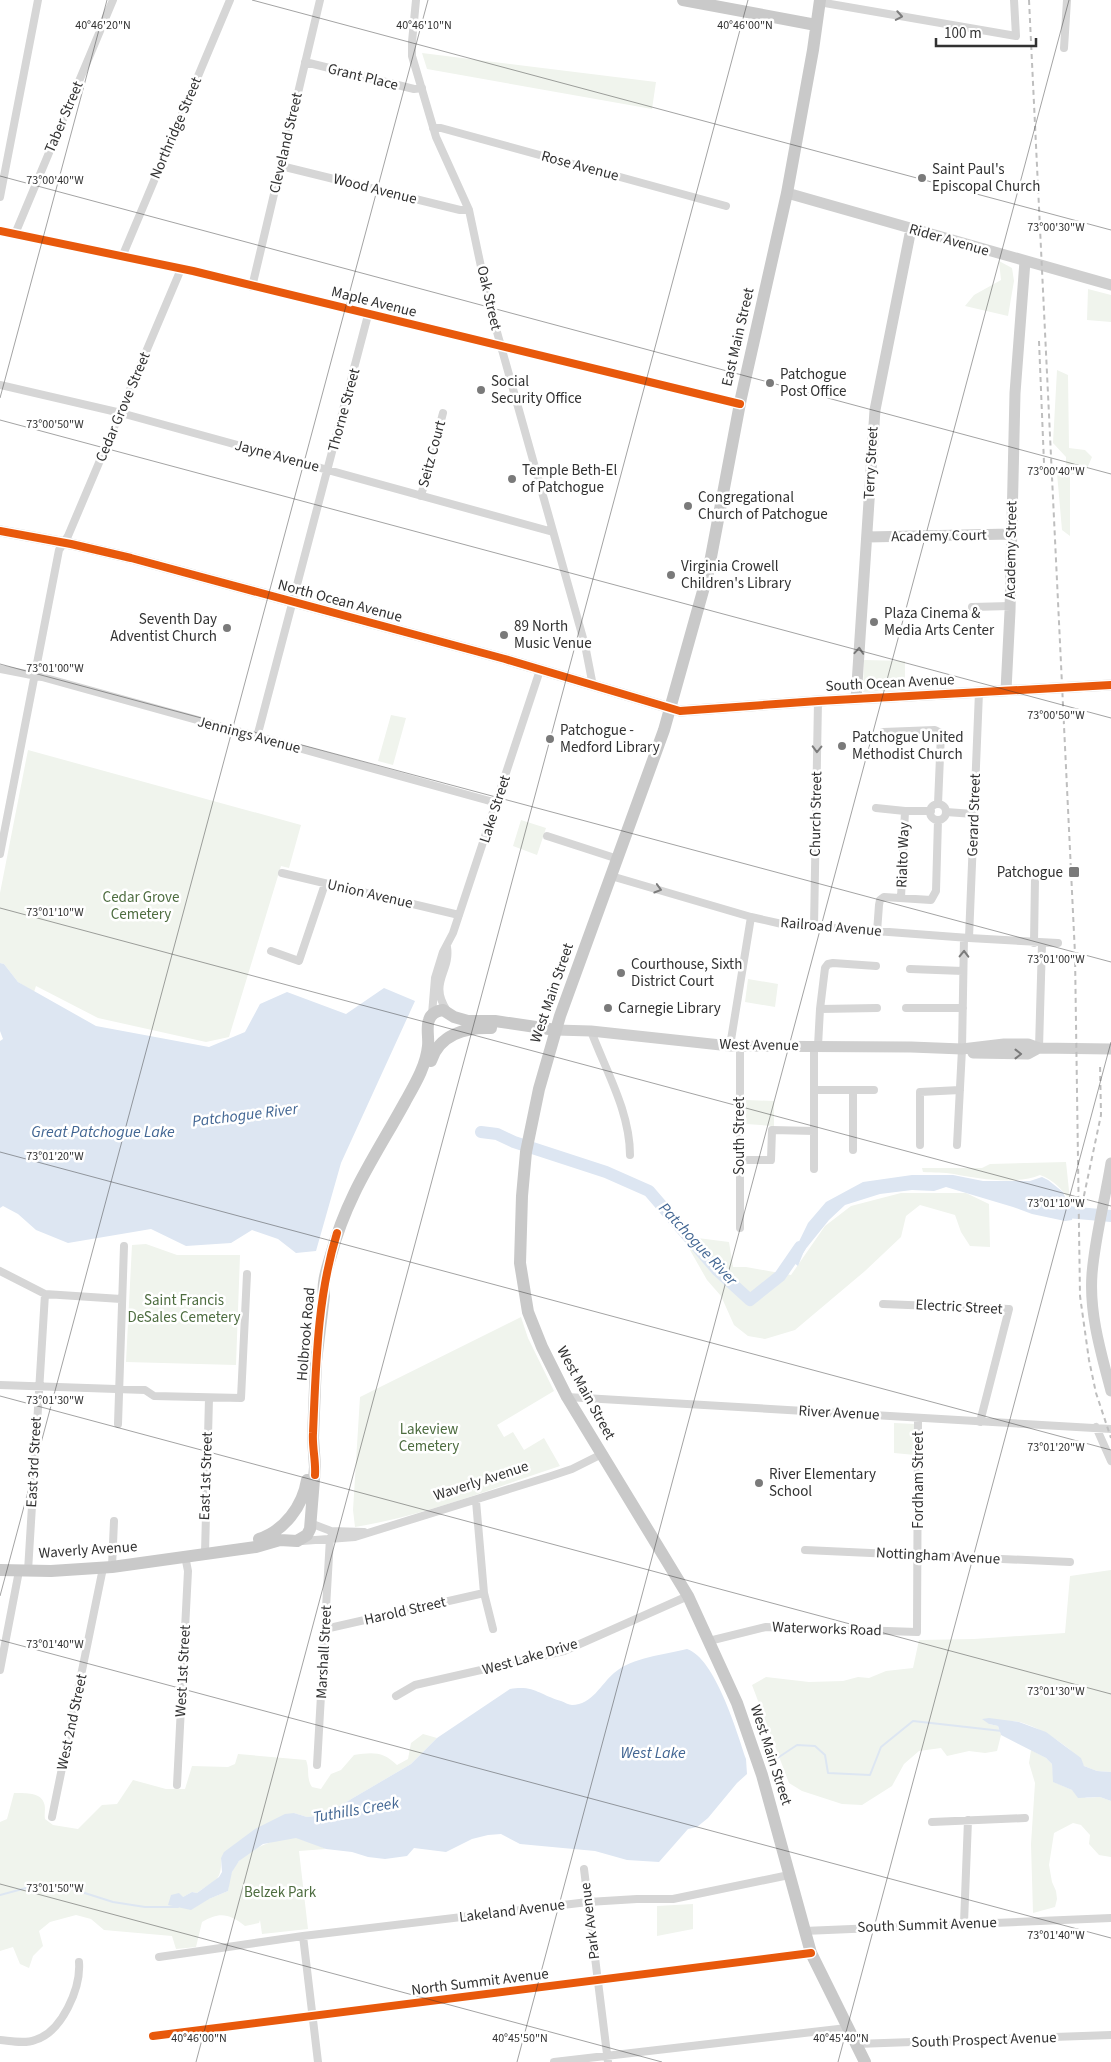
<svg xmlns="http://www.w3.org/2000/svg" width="1111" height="2062" font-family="'Source Sans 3',sans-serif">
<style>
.green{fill:#f0f4ed}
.water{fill:#dde6f2}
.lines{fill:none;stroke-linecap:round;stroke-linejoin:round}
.stream{stroke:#dde6f2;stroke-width:2}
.river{stroke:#dde6f2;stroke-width:12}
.street{stroke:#d6d6d6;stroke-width:8}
.secondary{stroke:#cfcfcf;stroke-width:11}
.primary{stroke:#c9c9c9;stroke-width:12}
.rail{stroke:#bebebe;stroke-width:2;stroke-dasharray:5 4;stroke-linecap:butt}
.cycleway-casing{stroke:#fff;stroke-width:11}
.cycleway{stroke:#e8590c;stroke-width:8}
.oneway{stroke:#7c7c7c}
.oneway2{stroke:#797979}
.ticks{fill:none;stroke:#323232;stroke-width:1;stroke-opacity:0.45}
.poi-dot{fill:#7a7a7a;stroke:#fff;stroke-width:2}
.labels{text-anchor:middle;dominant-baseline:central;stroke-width:5;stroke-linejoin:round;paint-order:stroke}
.street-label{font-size:15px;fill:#323232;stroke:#fff}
.poi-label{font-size:15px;fill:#323232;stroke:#fff;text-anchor:start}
.park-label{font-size:15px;fill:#4e6d40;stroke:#fff}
.water-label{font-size:16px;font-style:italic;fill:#426693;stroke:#fff}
.ticks-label{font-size:12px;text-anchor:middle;fill:#323232;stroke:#fff;stroke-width:5;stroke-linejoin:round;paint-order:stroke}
</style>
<rect width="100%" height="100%" fill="#fff"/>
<path class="green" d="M422 53 656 82 652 109 427 69Z
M999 261 1012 268 1014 281 1008 316 965 306 974 295 1001 280Z
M1088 289 1111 295V322L1087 320Z
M1057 370 1068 375 1069 448 1085 450 1092 457 1086 471 1070 475V536L1062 530 1057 473 1066 466V457L1053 443Z
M864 660 905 661V690L863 692Z
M391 715 406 718 393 765 378 761Z
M28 750 301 825 289 868 281 866 229 1037 206 1042 98 1018 36 986 34 992 18 982 4 964 0 963V893Z
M521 820 546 828 537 855 513 846Z
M748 979 778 984 775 1007 745 1002Z
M746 1100 774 1101V1126L746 1124Z
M1066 1162 1070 1200C1061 1189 1054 1180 1040 1175 1016 1185 979 1179 954 1174 944 1172 933 1173 923 1172L922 1168H982L990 1164Z
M901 1193H966L989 1204 990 1247 970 1246 961 1232 955 1215 920 1205 906 1216 901 1237 865 1271 795 1330 765 1339 748 1336 734 1325 721 1296 707 1280 682 1236 729 1242 733 1267H746L791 1275 825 1226 851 1206Z
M146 1244 177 1255H240L236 1365 126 1362 132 1245Z
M521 1317 528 1338 554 1391 497 1425 504 1437 513 1432 524 1450 544 1438 560 1466C493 1488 425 1516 355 1527L353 1510 360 1397Z
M894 1423 915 1424V1455L894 1453Z
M1111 1570V1772L1097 1771 1084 1766C1076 1749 1039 1727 1020 1722 1011 1720 998 1723 989 1724L998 1726 1001 1735 997 1751 985 1753 969 1751 947 1756 941 1748 919 1751 904 1764 892 1786 862 1805 842 1804 802 1791 789 1783 752 1685 766 1677 809 1682 843 1681 858 1677 869 1678 886 1671 913 1668 919 1640 974 1639 1065 1633 1070 1576Z
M423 1734 437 1738 411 1764 324 1815 307 1817 294 1813 221 1858C222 1882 215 1879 197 1893L192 1892 183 1897 169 1899H209L228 1891C229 1885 229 1878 232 1872 240 1851 275 1837 297 1838 307 1839 317 1845 326 1849L299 1851 308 1929 262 1934 260 1920 259 1923 245 1926C229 1913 219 1912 202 1922L196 1947 176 1949 172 1936 104 1930 91 1919 76 1915 50 1922 39 1931 43 1946 33 1956 29 1968 20 1964 13 1947 0 1951V1822L7 1819 14 1793C23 1793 41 1792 44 1803 46 1808 44 1814 45 1819L53 1825 78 1829 102 1805 117 1804 133 1780 166 1789H185L192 1766 228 1767 235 1764 238 1754 306 1760C310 1770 306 1778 312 1787L321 1789 331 1774 341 1770 354 1755C372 1752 383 1751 397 1765L408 1759 411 1743Z
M1031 1750 1046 1758 1052 1764 1054 1782 1072 1790 1086 1798 1100 1797 1111 1801V1857L1099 1855 1089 1844 1090 1835 1081 1825 1073 1823 1054 1833 1049 1865 1052 1882 1056 1891 1057 1899 1055 1907 1033 1913 1031 1844 1035 1783 1029 1763Z
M693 1904V1929L657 1936V1906Z"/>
<path class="water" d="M0 963 4 964 18 982 96 1026 209 1047 245 1032 260 1004 287 992 346 1014 384 988 415 1001 341 1163 316 1251 296 1253 278 1239 252 1230 231 1243 186 1246 151 1229 68 1243 36 1230 18 1214 3 1206 0 1208V1041L3 1039 0 1031Z
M912 1175H953L983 1181H1030L1042 1177 1048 1180 1063 1192 1067 1202 1074 1208 1072 1220 1065 1221 1032 1214 1013 1207 946 1187 934 1191 912 1190 880 1194 845 1205 829 1220 804 1251 798 1266 790 1260 808 1223 826 1202 863 1182Z
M687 1649C715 1658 737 1732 746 1759L747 1774 737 1783 708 1818 697 1827 688 1829 659 1862 627 1860 595 1851 520 1844 501 1834 488 1835 472 1839 446 1852 414 1848 407 1856 385 1859 368 1857 352 1852 326 1849 296 1838 263 1844 239 1861 232 1872 228 1891 209 1899 191 1910 168 1905 171 1895 179 1893 183 1897 192 1892 197 1893 219 1877 222 1872 221 1858 224 1852 255 1829 285 1814 294 1813 307 1817 324 1815 411 1764 437 1738 510 1689C535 1685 539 1695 561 1701 564 1702 569 1705 572 1705 592 1705 601 1684 614 1673 633 1657 664 1655 687 1649Z
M989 1718 1019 1722 1046 1732 1081 1758 1084 1766 1097 1771 1111 1772V1801L1100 1797 1078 1798 1072 1790 1053 1782 1052 1764 1046 1758 1001 1735 998 1726 989 1724 982 1719Z"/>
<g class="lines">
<path class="stream" d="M773 1761 797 1745 815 1746 825 1755 828 1773 870 1775 881 1747 913 1721 1002 1731
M0 1895 41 1884 69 1888 113 1902 145 1907H178"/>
<path class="river" d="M481 1132 497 1134 514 1142 606 1172 649 1191 717 1270 750 1300 780 1276 800 1247
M1058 1210 1067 1212 1111 1216"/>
<path class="street" d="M416 0 412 42V56L436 137 469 210 488 300 585 645 593 686
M819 2 1016 36 1014 0
M1064 48 1067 0
M305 62 414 89 422 88
M433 128H441L726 206
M281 166 460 210H469
M0 197 38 0
M0 231 193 271 740 404
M15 234 113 0
M122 257 230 0
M252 287 320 0
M0 385 121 413 553 532
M421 496 443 413
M972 607 1010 606
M0 669 42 677 497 803
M883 732 935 730 941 733 938 804
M257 737 368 315
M930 812a8 8 0 1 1 16 0a8 8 0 1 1-16 0Z
M876 808 905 811H931
M946 812 974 814
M547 836 618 859
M0 854 59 550 68 536 181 269
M282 873 459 915
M611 876 751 917 782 924 969 938 1058 943
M901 898 905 811
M814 927 818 701
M877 932 879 905 880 900 884 897 931 900 936 891 938 820
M969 938 979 692
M1034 943 1035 878
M271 951 299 961 325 884
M910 969 963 971
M906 1008H963
M820 1009 877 1008
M447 1011C428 982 451 972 447 947
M432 1014 435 978 443 952 453 933 540 670
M591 1031C606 1071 630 1112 630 1155
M740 1045V1228
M730 1046 751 917
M818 1046 820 1009 825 968 828 964 833 963 876 966
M1039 1048 1042 943
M814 1090H853V1150
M853 1090H874
M814 1131V1169
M920 1145V1092L960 1090
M957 1145 962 1049 964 938
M739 1160H771L772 1130 814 1131V1046
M0 1271 45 1294 121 1299
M883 1304 1009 1309 980 1422
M0 1385 145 1390 154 1396 241 1398 247 1274
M567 1397 1111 1429
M118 1424 124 1246
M1096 1427 1111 1461
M476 1501 484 1593 493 1629
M310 1523 331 1531 364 1532
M302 1541 355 1537 551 1476 572 1469 602 1454
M805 1550 1070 1562
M205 1553 209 1398
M112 1567 114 1521
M28 1571 45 1294
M325 1629 484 1593
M709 1641 766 1627 917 1632 918 1418
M0 1670 19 1571
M396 1696 415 1685 564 1651 688 1596
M317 1765 330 1538
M177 1785 188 1571 185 1556
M52 1817 103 1568
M932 1822 1025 1818
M584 1869 608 2062
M964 1923 968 1820
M804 1931 1111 1918
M303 1936 318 2062
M159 1957 303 1936 588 1902 637 1899H673L789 1875
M153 2036 811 1953
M0 2040C11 2041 25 2044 35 2040 62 2032 81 1988 79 1962
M856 2044 1111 2035
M554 2062 847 2028"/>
<path class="secondary" d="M787 193 1111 285
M0 531 71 544 131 558 505 659 680 711 818 701 1111 685
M867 537 1011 534
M1006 690 1010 611 1015 393 1025 261
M856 699 875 410 911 229
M556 1030 591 1031 730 1046 911 1047 962 1049 1004 1044H1028L1039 1048 1111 1049
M973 1053 1028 1054 1039 1048
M1111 1163C1105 1200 1095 1237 1092 1274 1089 1313 1101 1353 1111 1391"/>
<path class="primary" d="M683 0 816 25
M820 0 813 50 787 193 741 398 708 573 664 730 560 1016 539 1089 526 1152 522 1196 520 1263 528 1312 542 1347 567 1397 688 1596 737 1703 762 1775 811 1953 865 2062
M431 1061C439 1035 465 1027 491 1028
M259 1539C284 1531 303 1506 307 1480
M0 1570 51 1571 112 1567 256 1547 280 1540 297 1541 307 1535 310 1529 315 1467 313 1438 316 1361 324 1296C322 1282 327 1269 331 1255 347 1195 376 1155 405 1102 415 1084 426 1066 428 1046 429 1038 426 1027 429 1020 431 1013 437 1011 443 1010L454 1017 468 1021H495L556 1030"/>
<path class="rail" d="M1029 0 1075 954 1080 1296 1089 1360 1096 1393 1111 1438
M1039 341 1044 463
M1082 1205 1101 1115 1100 1063"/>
<defs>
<path id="cycleway" d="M0 231 193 271 740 404
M0 531 71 544 131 558 505 659 680 711 818 701 1111 685
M315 1475C316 1461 312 1447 313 1433 316 1365 317 1298 337 1233
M153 2036 811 1953"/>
</defs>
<use href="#cycleway" class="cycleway-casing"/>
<use href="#cycleway" class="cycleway"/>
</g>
<defs><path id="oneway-chevron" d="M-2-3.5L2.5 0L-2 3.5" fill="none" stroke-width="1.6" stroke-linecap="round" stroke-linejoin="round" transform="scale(1.25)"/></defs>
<g class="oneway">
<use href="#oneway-chevron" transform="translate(899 16) rotate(10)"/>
<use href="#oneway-chevron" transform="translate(817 749) rotate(91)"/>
<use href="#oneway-chevron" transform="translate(658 889) rotate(16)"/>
<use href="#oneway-chevron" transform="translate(964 954) rotate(-89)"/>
</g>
<g class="oneway2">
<use href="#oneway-chevron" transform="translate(859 651) rotate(-86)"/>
<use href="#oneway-chevron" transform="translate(1018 1054)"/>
</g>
<path class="ticks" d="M252 0 1111 230M0 176 1111 474M0 398 107 0M0 420 1111 718M0 664 1111 962M0 908 1111 1206M0 1152 1111 1450M0 1396 1111 1694M0 1596 428 0M0 1640 1111 1938M0 1884 662 2062M196 2062 748 0M517 2062 1069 0M838 2062 1111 1042"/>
<g class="poi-dot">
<circle cx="922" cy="178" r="5"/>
<circle cx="770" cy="383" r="5"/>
<circle cx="481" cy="390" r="5"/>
<circle cx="512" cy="479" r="5"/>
<circle cx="688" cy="506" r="5"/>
<circle cx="671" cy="575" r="5"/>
<circle cx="874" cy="622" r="5"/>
<circle cx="227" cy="628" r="5"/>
<circle cx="504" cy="635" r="5"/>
<circle cx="550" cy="739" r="5"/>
<circle cx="842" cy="746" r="5"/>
<rect x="1068" y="866" width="12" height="12" rx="2.5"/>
<circle cx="621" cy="973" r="5"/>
<circle cx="608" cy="1008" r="5"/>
<circle cx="759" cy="1483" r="5"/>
</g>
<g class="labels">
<g class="street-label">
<text transform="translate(363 77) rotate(14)">Grant Place</text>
<text transform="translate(64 117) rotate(-67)">Taber Street</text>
<text transform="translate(176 128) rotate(-67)">Northridge Street</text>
<text transform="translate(286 143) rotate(-77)">Cleveland Street</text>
<text transform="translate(580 166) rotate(15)">Rose Avenue</text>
<text transform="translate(375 189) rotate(14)">Wood Avenue</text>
<text transform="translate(949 240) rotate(16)">Rider Avenue</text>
<text transform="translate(489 298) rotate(77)">Oak Street</text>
<text transform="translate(374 302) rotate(14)">Maple Avenue</text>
<text transform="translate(738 337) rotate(-77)">East Main Street</text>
<text transform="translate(123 407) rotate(-67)">Cedar Grove Street</text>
<text transform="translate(344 410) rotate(-75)">Thorne Street</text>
<text transform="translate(432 454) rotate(-75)">Seitz Court</text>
<text transform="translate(277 456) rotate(15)">Jayne Avenue</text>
<text transform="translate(871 463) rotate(-87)">Terry Street</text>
<text transform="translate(939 536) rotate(-1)">Academy Court</text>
<text transform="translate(1011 550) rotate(-89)">Academy Street</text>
<text transform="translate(340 601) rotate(15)">North Ocean Avenue</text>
<text transform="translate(890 683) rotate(-3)">South Ocean Avenue</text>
<text transform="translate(249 735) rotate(15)">Jennings Avenue</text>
<text transform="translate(495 809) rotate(-72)">Lake Street</text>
<text transform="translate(816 814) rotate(-89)">Church Street</text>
<text transform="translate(974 815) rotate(-88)">Gerard Street</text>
<text transform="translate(903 855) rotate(-88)">Rialto Way</text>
<text transform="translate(370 894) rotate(13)">Union Avenue</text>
<text transform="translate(831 927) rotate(5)">Railroad Avenue</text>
<text transform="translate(552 993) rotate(-71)">West Main Street</text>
<text transform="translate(759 1045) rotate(1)">West Avenue</text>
<text transform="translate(739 1136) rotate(-90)">South Street</text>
<text transform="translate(959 1307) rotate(3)">Electric Street</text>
<text transform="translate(306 1334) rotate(-85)">Holbrook Road</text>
<text transform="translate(586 1393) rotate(61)">West Main Street</text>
<text transform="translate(839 1413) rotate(3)">River Avenue</text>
<text transform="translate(34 1462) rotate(-87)">East 3rd Street</text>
<text transform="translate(206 1476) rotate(-88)">East 1st Street</text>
<text transform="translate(918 1480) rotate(-90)">Fordham Street</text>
<text transform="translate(481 1481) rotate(-18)">Waverly Avenue</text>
<text transform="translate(88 1550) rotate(-4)">Waverly Avenue</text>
<text transform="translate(938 1556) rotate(3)">Nottingham Avenue</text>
<text transform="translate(405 1611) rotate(-13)">Harold Street</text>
<text transform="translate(827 1629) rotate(2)">Waterworks Road</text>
<text transform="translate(324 1652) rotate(-87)">Marshall Street</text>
<text transform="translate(530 1657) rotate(-16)">West Lake Drive</text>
<text transform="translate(183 1671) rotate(-87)">West 1st Street</text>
<text transform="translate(72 1722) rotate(-78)">West 2nd Street</text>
<text transform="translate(771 1755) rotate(72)">West Main Street</text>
<text transform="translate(512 1911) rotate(-7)">Lakeland Avenue</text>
<text transform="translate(590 1921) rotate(-97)">Park Avenue</text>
<text transform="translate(927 1925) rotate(-2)">South Summit Avenue</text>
<text transform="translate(480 1982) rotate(-7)">North Summit Avenue</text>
<text transform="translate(984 2040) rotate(-2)">South Prospect Avenue</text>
</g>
<g class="poi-label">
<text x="932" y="169">Saint Paul's<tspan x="932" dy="17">Episcopal Church</tspan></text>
<text x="780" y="374">Patchogue<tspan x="780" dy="17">Post Office</tspan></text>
<text x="491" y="381">Social<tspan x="491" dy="17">Security Office</tspan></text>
<text x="522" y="470">Temple Beth-El<tspan x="522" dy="17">of Patchogue</tspan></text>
<text x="698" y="497">Congregational<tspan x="698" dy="17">Church of Patchogue</tspan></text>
<text x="681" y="566">Virginia Crowell<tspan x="681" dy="17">Children's Library</tspan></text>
<text x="884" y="613">Plaza Cinema &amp;<tspan x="884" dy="17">Media Arts Center</tspan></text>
<text x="217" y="619" text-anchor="end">Seventh Day<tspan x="217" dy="17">Adventist Church</tspan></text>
<text x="514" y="626">89 North<tspan x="514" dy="17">Music Venue</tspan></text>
<text x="560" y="730">Patchogue -<tspan x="560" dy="17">Medford Library</tspan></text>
<text x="852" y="737">Patchogue United<tspan x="852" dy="17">Methodist Church</tspan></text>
<text x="1063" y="872" text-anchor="end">Patchogue</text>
<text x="631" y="964">Courthouse, Sixth<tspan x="631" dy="17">District Court</tspan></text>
<text x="618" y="1008">Carnegie Library</text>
<text x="769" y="1474">River Elementary<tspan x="769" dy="17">School</tspan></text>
</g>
<g class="park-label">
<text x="141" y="897">Cedar Grove<tspan x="141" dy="17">Cemetery</tspan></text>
<text x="184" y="1300">Saint Francis<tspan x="184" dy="17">DeSales Cemetery</tspan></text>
<text x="429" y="1429">Lakeview<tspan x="429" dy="17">Cemetery</tspan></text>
<text x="280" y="1892">Belzek Park</text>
</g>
<g class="water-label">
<text transform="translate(245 1115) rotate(-7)">Patchogue River</text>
<text x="103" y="1132">Great Patchogue Lake</text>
<text transform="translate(698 1244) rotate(47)">Patchogue River</text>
<text x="653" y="1753">West Lake</text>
<text transform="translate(356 1810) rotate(-10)">Tuthills Creek</text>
</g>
</g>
<g class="ticks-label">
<text x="424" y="29">40°46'10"N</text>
<text x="745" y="29">40°46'00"N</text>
<text x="103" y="29">40°46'20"N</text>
<text x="55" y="184">73°00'40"W</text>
<text x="1056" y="231">73°00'30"W</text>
<text x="55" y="428">73°00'50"W</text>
<text x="1056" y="475">73°00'40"W</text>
<text x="55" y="672">73°01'00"W</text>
<text x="1056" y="719">73°00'50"W</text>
<text x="55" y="916">73°01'10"W</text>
<text x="1056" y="963">73°01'00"W</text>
<text x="55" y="1160">73°01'20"W</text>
<text x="1056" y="1207">73°01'10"W</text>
<text x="55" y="1404">73°01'30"W</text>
<text x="1056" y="1451">73°01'20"W</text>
<text x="55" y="1648">73°01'40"W</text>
<text x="1056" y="1695">73°01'30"W</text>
<text x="55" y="1892">73°01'50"W</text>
<text x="1056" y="1939">73°01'40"W</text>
<text x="199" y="2042">40°46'00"N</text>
<text x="520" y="2042">40°45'50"N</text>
<text x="841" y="2042">40°45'40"N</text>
</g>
<path d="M936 38v8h100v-8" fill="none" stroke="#323232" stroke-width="2.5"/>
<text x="944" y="38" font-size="15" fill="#323232" stroke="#ffffff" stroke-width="4" paint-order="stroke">100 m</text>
</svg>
